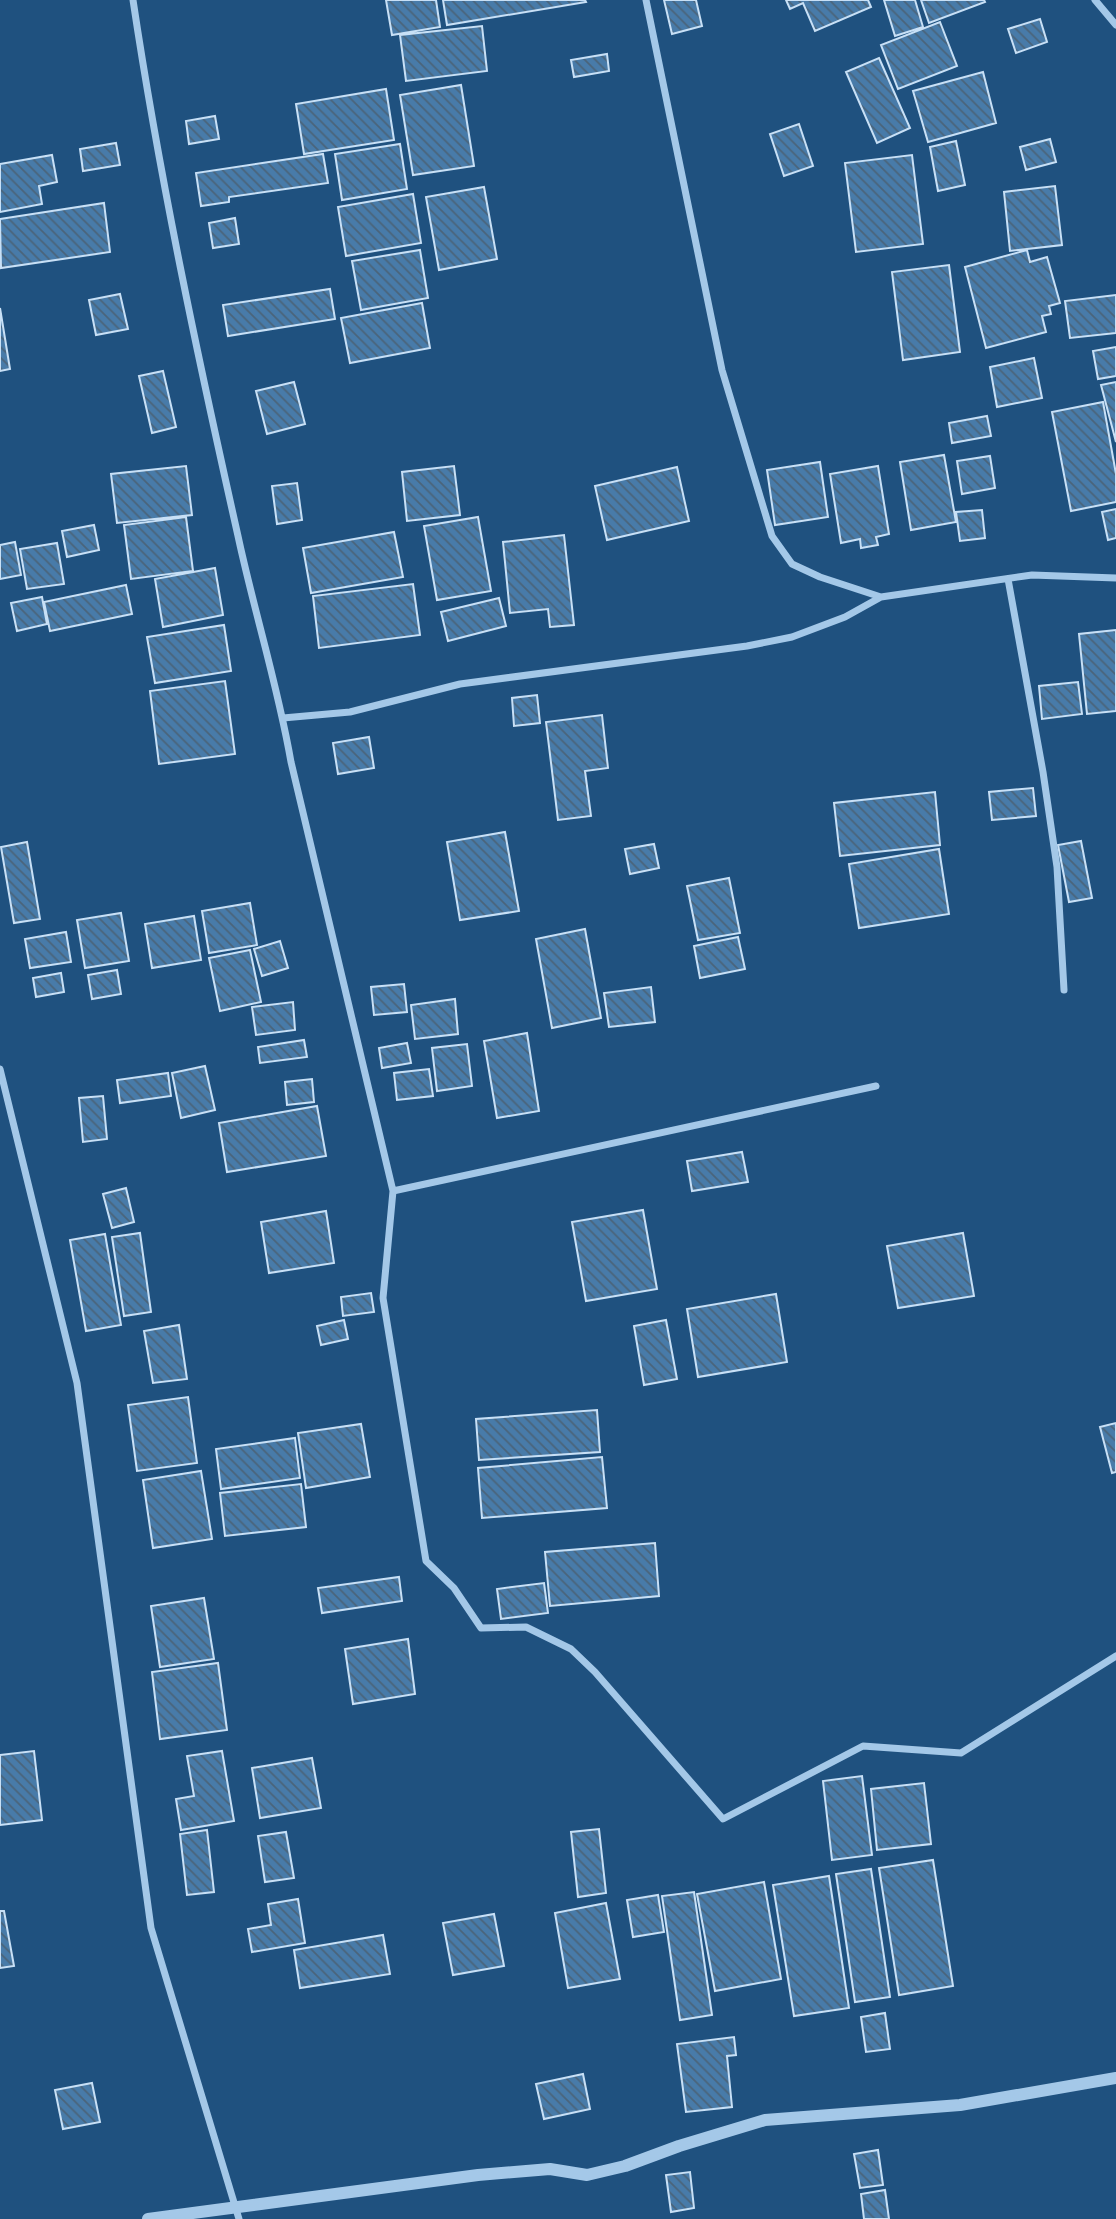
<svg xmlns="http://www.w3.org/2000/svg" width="1116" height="2219" font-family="'Asap Condensed',sans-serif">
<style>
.building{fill:url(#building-back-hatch);stroke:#c8e0f6;stroke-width:2}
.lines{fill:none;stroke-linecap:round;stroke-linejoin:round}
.minor{stroke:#a4c8e8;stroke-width:7}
.tertiary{stroke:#a4c8e8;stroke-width:12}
</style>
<defs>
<pattern id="building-back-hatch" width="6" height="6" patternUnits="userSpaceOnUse" patternTransform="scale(1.75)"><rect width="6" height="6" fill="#487ba9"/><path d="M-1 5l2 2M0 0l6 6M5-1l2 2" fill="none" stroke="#4a647a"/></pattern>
</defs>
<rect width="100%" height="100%" fill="#1f517f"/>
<path class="building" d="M386 0H436L440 27 392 35Z
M443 0H585L586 2 447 25Z
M664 0H696L702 26 672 34Z
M786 0H868L871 7 815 31 803 3 790 9Z
M884 0H915L923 27 895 36Z
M921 0H984L985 2 929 23Z
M1040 19 1047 42 1016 53 1008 29Z
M940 22 957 66 898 89 881 45Z
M482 26 487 71 406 81 400 35Z
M607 54 609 71 574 77 571 60Z
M879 58 910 128 877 143 846 72Z
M983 72 996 123 928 142 913 91Z
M461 85 474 166 413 175 400 95Z
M386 89 394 140 304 154 296 104Z
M215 116 219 139 189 144 186 121Z
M799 124 813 166 784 176 770 134Z
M1050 139 1056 162 1026 170 1020 147Z
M956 141 965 185 938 191 930 147Z
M116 143 120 165 83 171 80 149Z
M400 144 407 189 342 200 335 154Z
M323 154 328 183 229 197V202L201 206 196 173Z
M52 155 57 182 39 186 42 204 0 212V164Z
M912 155 923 244 856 252 845 163Z
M1055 186 1062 245 1010 251 1004 192Z
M484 187 497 259 439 270 426 197Z
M413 194 421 243 346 256 338 207Z
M104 203 110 252 1 268 0 219Z
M235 218 239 244 213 248 209 223Z
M420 250 428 298 361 310 352 261Z
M1027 250 1030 262 1047 257 1060 303 1049 306 1051 314 1042 316 1046 332 986 348 965 267Z
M949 265 960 352 903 360 892 272Z
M330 289 335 319 228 336 223 305Z
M120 294 128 329 96 335 89 300Z
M1116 295V333L1070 338 1065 301Z
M422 303 430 348 350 363 341 318Z
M0 308 10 369 0 371Z
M1116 347V376L1098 379 1093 351Z
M1034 358 1042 398 997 407 990 367Z
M163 371 176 427 152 433 139 376Z
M294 382 305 424 267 434 256 391Z
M1116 382V442L1101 385Z
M1103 402 1116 474V502L1071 511 1052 412Z
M987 416 991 436 952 443 949 423Z
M944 455 956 522 911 530 900 462Z
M990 456 995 488 962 494 957 461Z
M820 462 828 517 775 525 767 470Z
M186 466 192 515 117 523 111 474Z
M454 466 460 515 407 521 402 472Z
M878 466 889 534 876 537 878 545 861 548 860 539 841 543 830 474Z
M677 467 689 521 607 540 595 486Z
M297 483 302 520 277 524 272 486Z
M1116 509V538L1108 540 1102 512Z
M982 510 985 538 960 541 956 512Z
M186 517 193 571 131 579 124 525Z
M478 517 491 591 437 600 424 526Z
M94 525 99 550 67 557 62 531Z
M394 532 403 577 311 593 303 548Z
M564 535 574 625 550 627 548 609 510 613 503 542Z
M15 542 21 575 0 579V545Z
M57 543 64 584 27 589 20 549Z
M215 568 223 615 163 627 155 579Z
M413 584 420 635 319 648 313 596Z
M126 585 132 614 50 631 44 602Z
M42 597 47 624 17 631 11 603Z
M499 598 506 626 448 641 441 612Z
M224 625 231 671 155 683 147 637Z
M1116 630V711L1087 714 1079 634Z
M225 681 235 754 159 764 150 691Z
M1078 682 1082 714 1042 719 1039 686Z
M537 695 540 723 514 726 512 698Z
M602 715 608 768 585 771 591 816 558 820 546 722Z
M369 737 374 768 338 774 333 743Z
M1033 788 1036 816 992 820 989 792Z
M935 792 940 845 840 856 834 803Z
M505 832 519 911 460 920 447 842Z
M1081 841 1092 898 1069 902 1058 845Z
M27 842 40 919 14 923 1 847Z
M654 844 659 868 630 874 625 849Z
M939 849 949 914 859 928 849 864Z
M729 878 740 933 698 940 687 886Z
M250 903 257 945 209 953 202 911Z
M121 913 129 961 85 968 77 920Z
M194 916 201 960 152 968 145 924Z
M585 929 601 1018 552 1028 536 939Z
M66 932 71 962 30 968 25 939Z
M738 937 745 969 700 978 694 946Z
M280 941 288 968 262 976 254 949Z
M250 950 261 1002 220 1011 209 958Z
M117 970 121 994 92 999 88 975Z
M61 973 64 992 36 997 33 978Z
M404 984 407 1012 374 1015 371 987Z
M651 987 655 1022 609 1027 604 993Z
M455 999 458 1034 415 1039 411 1005Z
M293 1002 295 1030 256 1035 252 1007Z
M527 1033 539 1111 497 1118 484 1041Z
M304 1040 307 1057 260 1063 258 1047Z
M407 1043 411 1063 382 1068 379 1048Z
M467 1044 472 1086 437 1091 432 1048Z
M205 1066 215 1110 181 1118 172 1073Z
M429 1069 433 1096 397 1100 394 1073Z
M168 1073 171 1096 120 1103 117 1080Z
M312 1079 314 1102 287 1105 285 1082Z
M103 1096 107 1139 83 1142 79 1098Z
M317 1106 326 1156 227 1172 219 1123Z
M742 1152 748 1182 692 1191 687 1161Z
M126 1188 134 1222 112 1228 103 1194Z
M643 1210 657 1289 586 1301 572 1222Z
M326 1211 334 1263 269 1273 261 1222Z
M140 1233 151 1312 124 1316 112 1237Z
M963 1233 974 1296 898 1308 887 1246Z
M105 1234 121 1325 86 1331 70 1240Z
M371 1293 374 1312 343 1316 341 1297Z
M776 1294 787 1362 698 1377 687 1309Z
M344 1320 348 1339 321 1345 317 1326Z
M666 1320 677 1379 644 1385 634 1326Z
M179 1325 187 1379 153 1383 144 1331Z
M188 1397 197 1463 137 1471 128 1405Z
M597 1410 600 1452 479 1460 476 1419Z
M1116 1423V1472L1112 1473 1100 1427Z
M361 1424 370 1477 306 1488 298 1433Z
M295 1438 300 1478 221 1489 216 1449Z
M602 1457 607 1508 482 1518 478 1468Z
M201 1471 212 1539 153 1548 143 1480Z
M301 1484 306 1527 225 1536 220 1493Z
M655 1543 659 1596 550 1606 545 1552Z
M399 1577 402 1601 322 1613 318 1588Z
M544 1583 548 1613 501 1619 497 1589Z
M204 1598 214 1659 160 1667 151 1606Z
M408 1639 415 1694 353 1704 345 1649Z
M218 1663 227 1730 160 1739 152 1672Z
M34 1751 42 1820 0 1825V1755Z
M222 1751 234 1821 181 1830 176 1799 194 1796 187 1756Z
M312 1758 321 1808 260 1818 252 1768Z
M862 1776 872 1855 832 1860 823 1781Z
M924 1783 931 1844 877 1850 871 1789Z
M599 1829 606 1893 578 1897 571 1832Z
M207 1830 214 1892 187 1895 180 1834Z
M286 1832 294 1878 265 1882 258 1836Z
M933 1860 953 1986 899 1995 879 1868Z
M871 1869 890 1997 855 2002 836 1874Z
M829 1876 849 2008 794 2016 773 1885Z
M764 1882 781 1979 715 1991 697 1894Z
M694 1892 712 2015 680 2020 662 1896Z
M658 1895 664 1932 633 1937 627 1900Z
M298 1899 305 1943 252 1952 248 1929 271 1925 268 1904Z
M606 1903 620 1979 568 1988 555 1913Z
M0 1911H4L14 1966 0 1968Z
M494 1914 504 1966 453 1975 443 1923Z
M383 1935 390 1974 300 1988 294 1950Z
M885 2013 890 2049 866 2052 861 2017Z
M734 2037 736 2055 727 2056 732 2107 686 2112 677 2044Z
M583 2074 590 2109 544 2119 536 2084Z
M92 2083 100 2122 63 2129 55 2090Z
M878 2150 883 2185 860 2188 854 2154Z
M690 2172 694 2208 671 2212 666 2175Z
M885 2190 889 2219H864L861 2194Z"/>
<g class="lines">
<path class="minor" d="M133 0C160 180 198 358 238 536 254 611 278 686 291 762L393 1191 383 1298 426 1561 454 1588 481 1628 526 1627 571 1649 595 1672 723 1819 863 1746 961 1753 1116 1656
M646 0 722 370 772 536 792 564 820 577 881 597
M1095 0 1116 25
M1008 579 1043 772 1057 867 1064 990
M283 718 350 712 460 684 747 646 792 637 845 617 881 597 1032 575 1116 578
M0 1069 77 1383 151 1928 239 2219
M393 1191 876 1086"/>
<path class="tertiary" d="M148 2219 478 2175 550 2169 587 2175 625 2166 679 2146 765 2120 960 2105 1116 2078"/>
</g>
</svg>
